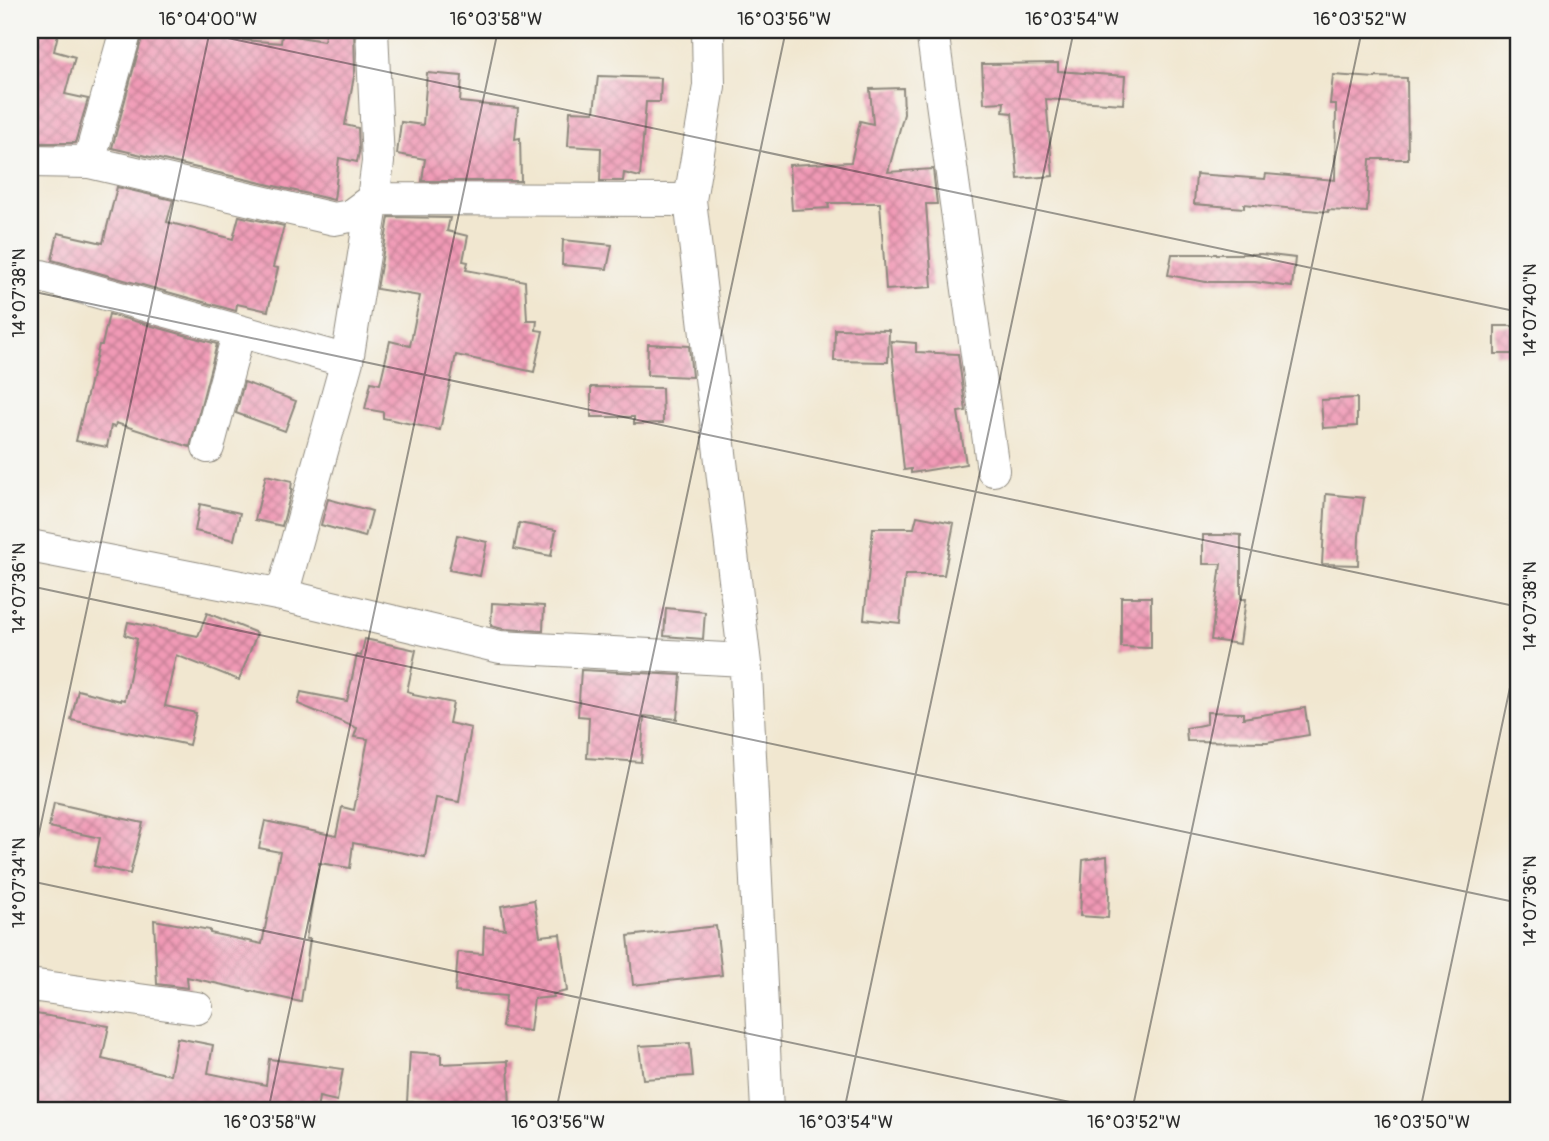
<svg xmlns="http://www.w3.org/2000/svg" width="1549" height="1141" font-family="Pangolin,sans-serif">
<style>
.building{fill:url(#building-cross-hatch)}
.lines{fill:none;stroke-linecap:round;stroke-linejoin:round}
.street-casing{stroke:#8e897e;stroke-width:34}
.street{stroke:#fff;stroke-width:32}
.ticks{fill:none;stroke:#2b2b2b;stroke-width:2;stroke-opacity:0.45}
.neatline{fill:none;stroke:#2b2b2b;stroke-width:2.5}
.ticks-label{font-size:18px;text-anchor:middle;fill:#2b2b2b}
</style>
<defs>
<pattern id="building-cross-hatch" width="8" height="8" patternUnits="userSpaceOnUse" patternTransform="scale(1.75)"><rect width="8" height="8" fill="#f19ab6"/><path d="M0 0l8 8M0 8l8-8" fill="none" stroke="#c37e94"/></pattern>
</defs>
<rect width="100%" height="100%" fill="#f6f6f2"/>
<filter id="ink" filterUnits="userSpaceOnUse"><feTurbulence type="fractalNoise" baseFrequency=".0143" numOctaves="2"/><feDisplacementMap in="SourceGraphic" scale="14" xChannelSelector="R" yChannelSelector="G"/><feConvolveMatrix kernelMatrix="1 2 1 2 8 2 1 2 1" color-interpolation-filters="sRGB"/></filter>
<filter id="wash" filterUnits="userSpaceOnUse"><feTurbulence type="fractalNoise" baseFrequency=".00686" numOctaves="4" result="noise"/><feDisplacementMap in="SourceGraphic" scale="28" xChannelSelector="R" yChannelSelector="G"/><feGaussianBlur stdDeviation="1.57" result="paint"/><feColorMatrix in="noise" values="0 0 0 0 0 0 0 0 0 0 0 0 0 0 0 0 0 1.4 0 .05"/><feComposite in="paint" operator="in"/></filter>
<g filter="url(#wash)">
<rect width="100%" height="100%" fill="#f1e7d0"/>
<g id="blocks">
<path class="building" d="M30 30H59L54 51 75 57 65 94 88 99 75 143H30Z
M144 30H216L215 38 281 43 282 34 324 41 326 30H354L355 71 345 125 358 128 359 152 357 162 339 158 334 200 112 148Z
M1058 63V71L1125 76 1123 104 1046 99 1053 176 1018 179 1012 113 1003 112 1004 102 984 103 982 64Z
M427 73 462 76 460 102 518 108 515 139 520 138 521 181H422L425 159 397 154 401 122 423 125Z
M1333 75 1375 78V77L1407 78 1408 159H1370L1367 212 1328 210V212L1244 204V208L1194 204 1196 174 1265 179 1266 174 1335 180 1336 104H1330Z
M598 76 661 78 660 102H646L640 177 624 173 623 181H600L601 148 568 146 570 111 594 112Z
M903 88 904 114 888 172 933 169 937 204H926L932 287 886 290 880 203H828L829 208 792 210 789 165 851 162 860 121 873 124 870 89Z
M117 187 173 200 167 222 233 239 239 216 284 226 273 267 278 268 268 311 237 304 236 311 52 260 58 233 103 243Z
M389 217 450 218 447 231 468 236 463 261 468 262 466 270 525 281 527 320H537L536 330 543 331 534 372 456 355 440 430 383 418V412L365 409 371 382 380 384 390 341 410 346 420 296 377 289Z
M563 240 612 245 607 269 562 265Z
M1172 254H1261L1295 258 1292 287 1255 282H1206L1168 275Z
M109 314 217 344 190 447 116 423 115 427 111 426 107 447 76 441 99 345H102Z
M1495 326H1519V354H1495Z
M835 329 889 330 888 362 834 361Z
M891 341 916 343V352L958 354 966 411 958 412 966 464 911 473V469L904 470Z
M648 344 689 346 692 377 647 375Z
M244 382 296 401 285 431 236 413Z
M591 387 662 388 663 423 634 424V417H591Z
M1357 398V426L1323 428 1321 400Z
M266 475 292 481 291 489H292L282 526 255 520Z
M1326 494 1364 498 1359 536 1358 565 1322 564Z
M328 499 372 511 365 537 321 525Z
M200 504 240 513 234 540 195 531Z
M917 516 954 523 944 575H905L900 623 864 619 873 528H914Z
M519 523 556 530 551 556 514 549Z
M1225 534 1241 535V599H1246L1240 644 1211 640 1221 564H1203V535H1225Z
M457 535 487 542 480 576 449 570Z
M1121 597H1151V648L1121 647Z
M492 603 544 606 543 631 503 629 491 626Z
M666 608 705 612 703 639 664 636Z
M207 613 257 633 239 680 176 655 165 706 196 713 189 745 71 720 78 690 121 701V699L125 700 137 639 125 635 128 622 198 636Z
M365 639 416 650 407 691 413 693V695L453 703 449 723 471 728 459 802 436 798 425 857 353 843 350 868 319 863 306 939H310L301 1002 187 977 188 988 157 984 154 920 210 930V933L262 944 280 852 259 848 265 821 336 836 342 807 354 810 368 739 354 737 357 728 298 704 301 692 347 701 357 655 361 656Z
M581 670 681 675 677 719 644 716 641 762 587 758 589 717 578 716Z
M1305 708 1309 735 1267 742 1187 741 1186 728 1207 724V712L1243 713V718Z
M54 803 143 823 130 874 94 866 100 838 49 827Z
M1107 856 1109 895 1108 918 1080 916 1083 860Z
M534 900 540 936 560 934 567 991 553 994 554 997 534 999 530 1031 502 1027 506 996 455 992 458 952 483 954 484 927 505 929 501 906Z
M716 926 722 975 633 985 628 936Z
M30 1013 109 1026 102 1059 170 1075 177 1038 213 1045 208 1073 266 1085 269 1059 343 1069 337 1101 319 1097 317 1111H190L162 1106 161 1111H135L99 1103 97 1111H30Z
M690 1043 693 1076 643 1079 639 1046Z
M410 1052 441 1054V1064L508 1061 510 1109 482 1111V1106L407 1102Z"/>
</g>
</g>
<g filter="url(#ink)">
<use href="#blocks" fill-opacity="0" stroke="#8e897e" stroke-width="2"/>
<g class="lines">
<defs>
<path id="street" d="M932 30 993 470
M30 161 89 162 334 219 350 216 373 199 378 162 372 30
M89 162 126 30
M690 200 746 672 767 1111
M41 276 347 361
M208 447 239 331
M30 546 282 595 500 647 744 660
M282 595 347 361 373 199 690 200 709 86 708 30
M30 985 197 1008"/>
</defs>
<use href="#street" class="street-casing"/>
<use href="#street" class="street"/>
</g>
</g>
<path class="ticks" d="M190 30 1519 312M30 291 1519 607M30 586 1519 903M30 876 210 30M30 881 1112 1111M268 1111 498 30M556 1111 786 30M844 1111 1074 30M1132 1111 1362 30M1420 1111 1519 645"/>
<rect width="1549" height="1141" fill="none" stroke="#f6f6f2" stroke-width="77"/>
<rect x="38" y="38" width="1472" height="1064" class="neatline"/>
<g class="ticks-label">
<text x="208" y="25">16°04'00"W</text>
<text x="496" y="25">16°03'58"W</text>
<text x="784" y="25">16°03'56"W</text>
<text x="1072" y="25">16°03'54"W</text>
<text x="1360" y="25">16°03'52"W</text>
<text transform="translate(19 293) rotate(-90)" y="6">14°07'38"N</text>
<text transform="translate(1530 310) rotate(-90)" y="6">14°07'40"N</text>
<text transform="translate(19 588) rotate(-90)" y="6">14°07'36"N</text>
<text transform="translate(1530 606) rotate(-90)" y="6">14°07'38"N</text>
<text transform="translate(19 883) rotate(-90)" y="6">14°07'34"N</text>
<text transform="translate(1530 901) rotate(-90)" y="6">14°07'36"N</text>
<text x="270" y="1128">16°03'58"W</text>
<text x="558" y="1128">16°03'56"W</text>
<text x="846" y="1128">16°03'54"W</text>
<text x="1134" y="1128">16°03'52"W</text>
<text x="1422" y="1128">16°03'50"W</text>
</g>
</svg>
